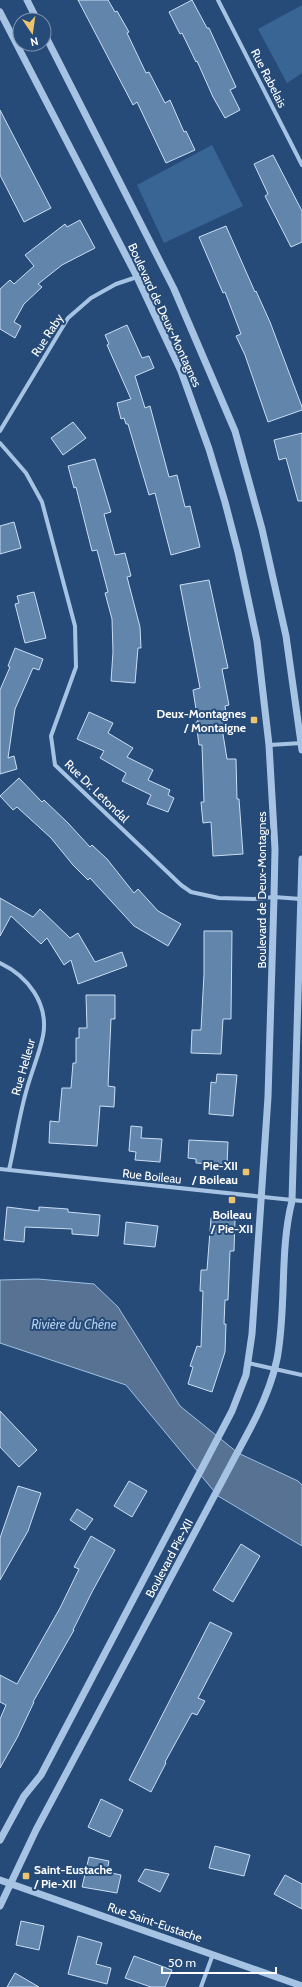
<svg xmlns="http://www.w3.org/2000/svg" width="302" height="1987" font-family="Cabin,sans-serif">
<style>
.green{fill:#396595}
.water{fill:#577293;stroke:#9cbfe3}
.building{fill:#6285ac;stroke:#caddf3}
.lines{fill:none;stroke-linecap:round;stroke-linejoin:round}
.minor{stroke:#a7c3e3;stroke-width:4}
.tertiary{stroke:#a7c3e3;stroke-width:7}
.poi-dot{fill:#ebc46d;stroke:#264b78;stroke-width:1.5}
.labels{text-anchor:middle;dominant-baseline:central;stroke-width:4;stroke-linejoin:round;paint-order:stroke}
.street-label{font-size:12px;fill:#fff;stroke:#264b78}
.poi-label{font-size:12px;font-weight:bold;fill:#fff;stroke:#264b78;text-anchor:end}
.water-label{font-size:13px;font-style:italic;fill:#b2cdeb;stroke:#264b78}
</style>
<rect width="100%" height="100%" fill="#264b78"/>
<path class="green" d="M302 5V73L287 83 258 29Z
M212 145 243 206 164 243 137 185Z"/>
<path class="water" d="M38 1279 94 1284 118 1307 180 1406 238 1453 298 1481 302 1485V1546L218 1496 126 1385 0 1343V1280Z"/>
<path class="building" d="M78 0H108L115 12 117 11 129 32 127 33 146 73 149 72 165 103 170 100 184 132 186 131 195 150 166 163 137 102 133 105Z
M192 0 207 28H209L236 87 230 90 240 110 225 118 213 97 197 61 196 62 182 33 180 34 169 12Z
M0 110 51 208 24 222 0 175Z
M273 155 302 211V242L291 247 265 196 268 194 254 164Z
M80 220 95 248 62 265 38 284 42 287 24 304 14 322 21 326 15 338 0 329V289L10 280 14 284 34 266 25 255 65 224 67 227Z
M226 226 255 292 256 291 270 322 302 407V410L268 422 245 355 236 336 241 334 225 292 223 293 199 237Z
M127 325 142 358 149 356 154 368 135 376 145 408 150 406 169 477 177 475 185 507 190 506 200 547 171 555 155 493 149 495 128 424H126L124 418 121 419 117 403 131 399 107 345 109 344 105 335Z
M73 422 86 438 63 455 51 438Z
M302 433V501H298L286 458 279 460 274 440Z
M95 459 111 512 104 514 115 555 125 553 131 576 127 577 140 627 141 648H138L135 683 111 681 113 652 112 619 105 593 108 592 97 550 92 551 76 487 74 488 68 466Z
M14 522 21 548 0 554V526Z
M209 580 228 668 222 669 229 705 225 706 228 728H222L227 759H236L237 799H239L243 854 213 856 211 822 203 823 201 802H204L202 745H199L196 722H198L193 690 200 688 180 585Z
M34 592 46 638 25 643 15 604 19 603 17 596Z
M15 648 43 659 39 670 33 668 15 709 8 758 14 756 17 769 0 774V690L10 667 8 666Z
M89 712 113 723 108 733 133 748 127 757 153 770 148 780 170 790 168 795 174 798 168 812 147 804 151 795 122 781 126 773 100 758 104 751 77 739Z
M19 778 42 802 44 800 68 823 90 847 92 845 107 859 134 893 138 889 158 911 181 924 168 946 134 926 90 878 88 880 73 865 51 838 17 807 13 810 0 796Z
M0 898 33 917 40 909 70 938 78 933 95 962 122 952 127 966 78 984 71 960 64 965 47 938 41 944 11 916 0 936Z
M204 931H232L231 1019H223L221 1054 191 1053 192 1030H201L204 974Z
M86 995H115V1019H111L108 1086 115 1087 114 1107 100 1106 97 1146 49 1143 50 1121 59 1122 62 1088H71L73 1063H76V1038H79V1028H87Z
M217 1074 237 1075 233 1116 209 1114 211 1082 216 1083Z
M131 1126 142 1127 141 1138 162 1139 160 1162 135 1160 136 1152 129 1151Z
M189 1140 228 1142 227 1165 196 1163V1159L188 1158Z
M7 1207 39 1211V1207L68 1209V1212L100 1215 98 1236 72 1234V1229L25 1227 24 1242 4 1240Z
M211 1218 235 1220 234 1251H230L228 1300H225L224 1324H226L225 1352 212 1392 188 1384 193 1367 190 1366 197 1346 201 1347 203 1291H200L201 1270H207Z
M126 1222 158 1226 155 1247 124 1244Z
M0 1411 37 1450 19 1467 0 1447Z
M129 1481 147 1491 132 1517 114 1506Z
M18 1486 41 1493 28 1531 0 1580V1538Z
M77 1509 93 1519 85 1530 70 1520Z
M91 1536 115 1550 92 1592 73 1630H74L33 1702H34L17 1738 0 1768V1719L6 1705 0 1702V1675L17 1684 60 1608 79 1569 74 1567Z
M241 1544 260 1556 233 1602 213 1590Z
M210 1622 232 1633 198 1698 205 1701 197 1715 192 1713 165 1762 166 1763 151 1792 129 1780Z
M101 1799 123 1810 110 1837 88 1827Z
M215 1846 250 1855 244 1876 209 1868Z
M89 1857 109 1861 107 1872 121 1875 117 1893 82 1887Z
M145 1869 169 1874 160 1892 138 1881Z
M285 1875 302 1884V1909L274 1894Z
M21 1921 44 1926 39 1950 16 1945Z
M78 1936 102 1943 96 1964 111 1968 107 1984 68 1974Z
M134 1956 172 1970 165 1987H151L125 1978Z
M15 1973 39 1987H7Z"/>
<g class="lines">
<path class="minor" d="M218 0 302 165
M0 431 68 318 91 298 116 284 137 277
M0 443 26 473 42 502 75 626 76 667 51 736 55 765 181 885 191 892 219 898 254 899 274 897 301 899
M269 745 302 743
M0 963C28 976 49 1004 43 1036 39 1055 31 1073 26 1092 19 1117 15 1144 9 1170
M0 1169 302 1201
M248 1363 302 1375
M201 1987 213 1954"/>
<path class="tertiary" d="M27 0 37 20
M0 12 137 277 181 371 209 449 225 502 238 552 257 641 269 745 275 849 274 897 268 1097 252 1334 246 1375 232 1411 41 1775 24 1796 0 1840
M44 33 174 289 235 431 262 529 286 636 302 750
M0 1880 302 1986
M0 1906 36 1830 251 1427C262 1406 272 1383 277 1359 287 1307 279 1252 292 1201L302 859"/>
</g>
<g class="poi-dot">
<rect x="250" y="716" width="8" height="8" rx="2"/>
<rect x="242" y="1168" width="8" height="8" rx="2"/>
<rect x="228" y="1196" width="8" height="8" rx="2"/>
<rect x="22" y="1872" width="8" height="8" rx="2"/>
</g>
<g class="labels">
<g class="street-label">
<text transform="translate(269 78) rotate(63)">Rue Rabelais</text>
<text transform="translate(165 315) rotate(65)">Boulevard de Deux-Montagnes</text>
<text transform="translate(47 335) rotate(-57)">Rue Raby</text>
<text transform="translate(97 791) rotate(44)">Rue Dr. Letondal</text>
<text transform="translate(261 890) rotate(-90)">Boulevard de Deux-Montagnes</text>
<text transform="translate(23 1067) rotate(-74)">Rue Helleur</text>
<text transform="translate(152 1176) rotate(6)">Rue Boileau</text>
<text transform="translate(169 1558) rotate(-62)">Boulevard Pie-XII</text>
<text transform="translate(155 1922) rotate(19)">Rue Saint-Eustache</text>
</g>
<g class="poi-label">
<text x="246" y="713">Deux-Montagnes<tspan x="246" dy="14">/ Montaigne</tspan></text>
<text x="238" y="1165">Pie-XII<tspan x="238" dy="14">/ Boileau</tspan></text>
<text x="232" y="1214" text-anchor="middle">Boileau<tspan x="232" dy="14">/ Pie-XII</tspan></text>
<text x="34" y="1869" text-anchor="start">Saint-Eustache<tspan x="34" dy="14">/ Pie-XII</tspan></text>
</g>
<g class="water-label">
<text x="74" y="1324">Rivière du Chêne</text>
</g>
</g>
<g transform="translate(32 32) rotate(167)"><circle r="19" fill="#264b78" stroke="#7d93ae"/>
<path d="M0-3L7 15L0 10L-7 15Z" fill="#ebc46d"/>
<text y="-6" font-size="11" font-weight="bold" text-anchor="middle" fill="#ffffff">N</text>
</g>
<path d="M162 1967v6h114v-6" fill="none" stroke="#ffffff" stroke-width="2"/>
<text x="168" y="1967" font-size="12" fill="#ffffff" stroke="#264b78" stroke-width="3" paint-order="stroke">50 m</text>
</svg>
